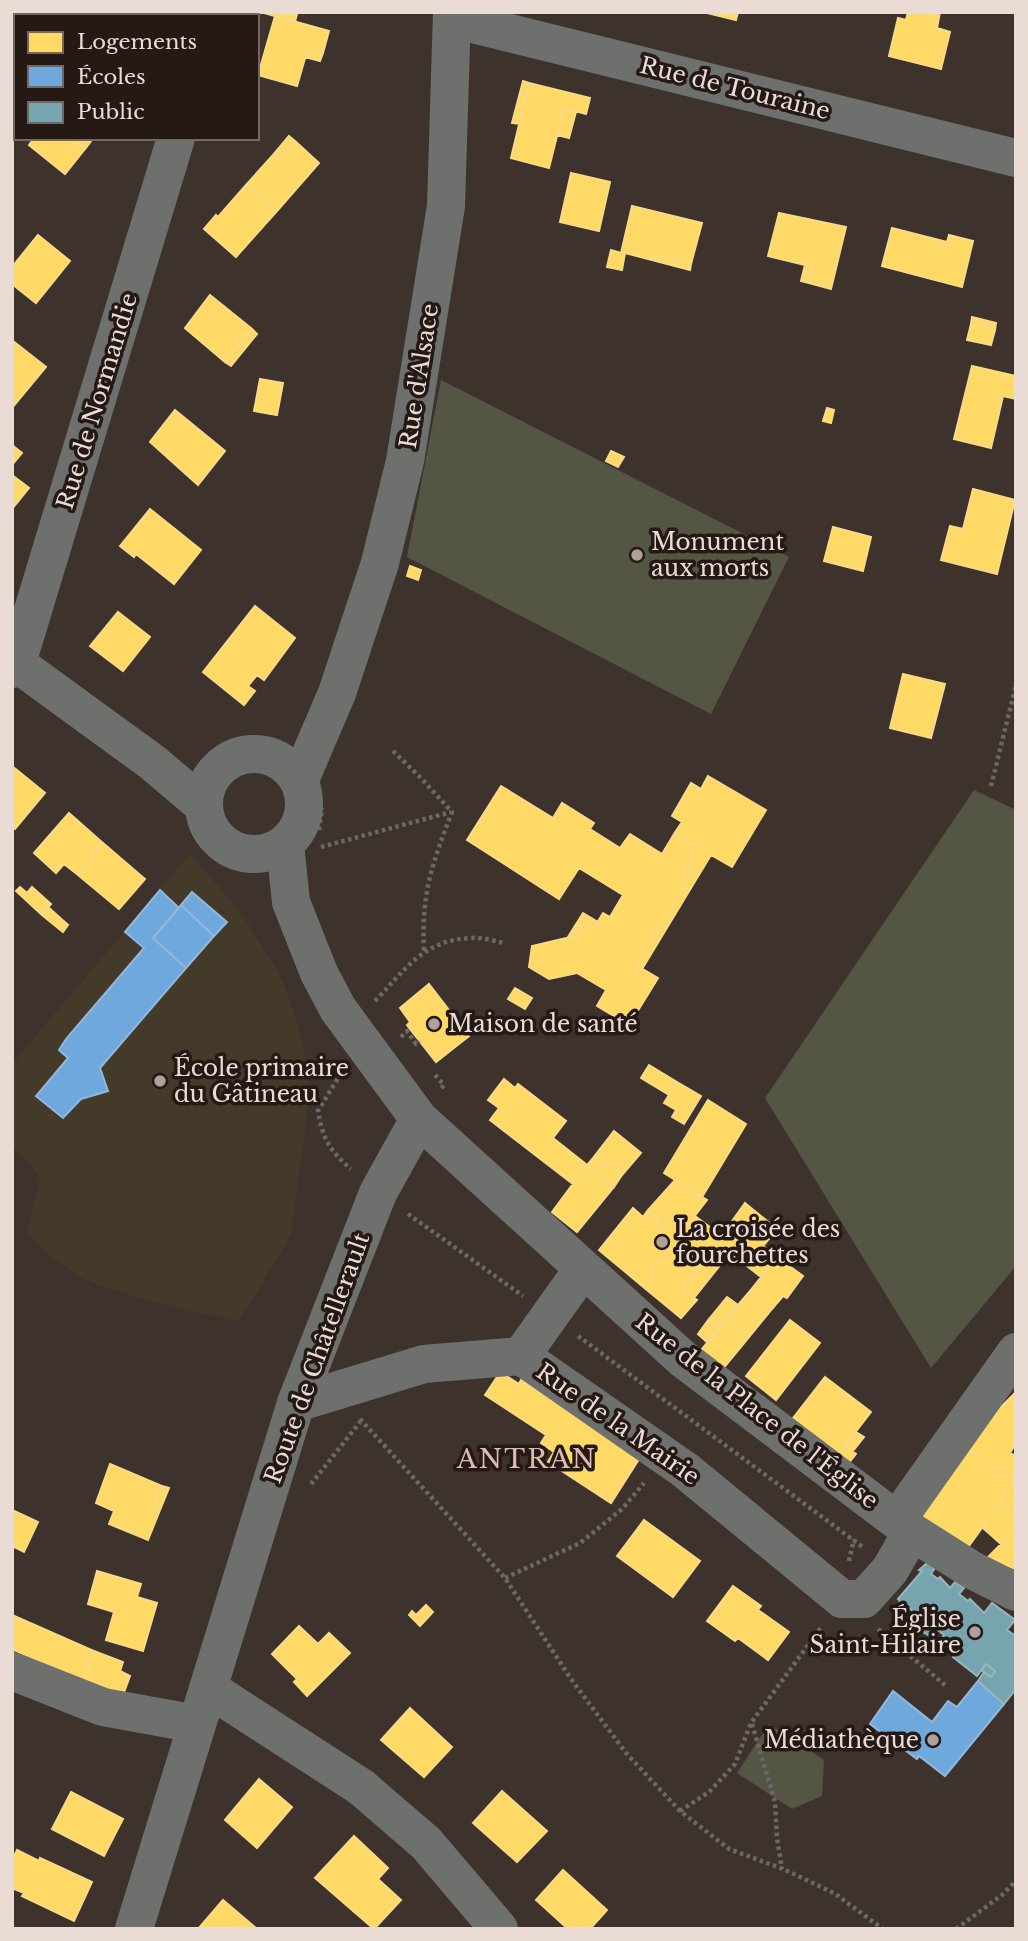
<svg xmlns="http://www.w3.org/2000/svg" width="1028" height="1941" font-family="'Libre Baskerville',serif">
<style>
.education{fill:#443a2a}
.green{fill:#545543}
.homes{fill:#ffd966;stroke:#f9da87;stroke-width:2}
.schools{fill:#6fa8dc;stroke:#94b7da;stroke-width:2}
.public{fill:#76a5af;stroke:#99b5ba;stroke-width:2}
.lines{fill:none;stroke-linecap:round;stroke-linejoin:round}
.path{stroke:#6b6967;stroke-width:4.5;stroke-dasharray:3.5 3.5;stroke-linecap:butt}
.minor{stroke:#6e706d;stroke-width:38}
.poi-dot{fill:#aea09a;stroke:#241915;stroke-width:2.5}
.labels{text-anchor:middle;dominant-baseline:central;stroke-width:7;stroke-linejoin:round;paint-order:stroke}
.street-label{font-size:23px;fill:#ebdbd5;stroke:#241915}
.poi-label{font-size:23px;fill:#ebdbd5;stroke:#241915;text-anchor:start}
.quarter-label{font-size:26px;letter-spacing:2px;fill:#dbbbaf;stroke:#241915}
</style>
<rect width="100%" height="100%" fill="#3e322d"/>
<path class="education" d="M190 854 239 910 274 964 286 989 298 1025 308 1072V1108L291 1235 239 1322 222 1316 203 1314 146 1300 101 1286 81 1277 49 1256 27 1233 40 1181 30 1163 12 1146V1064Z"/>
<path class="green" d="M441 380 789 557 711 714 407 557Z
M974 790 1016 810V1266L931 1368 765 1098Z
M769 1724 824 1760 822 1796 792 1809 737 1773Z"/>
<path class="homes" d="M261 12H289L297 14 295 22Z
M703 12H738L736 20Z
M908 12H940L937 28 950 32 941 69 889 56 898 18 906 20Z
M275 16 329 31 323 53 308 48 297 86 258 75Z
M308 48 323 53 320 61 305 57Z
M523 81 529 83 519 124 512 123Z
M529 83 590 98 586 114 564 108 549 168 511 158Z
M564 108 576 112 569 138 557 135Z
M289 136 295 141 278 160 273 155Z
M34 138H71L85 149 65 174 29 145Z
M71 138H88L91 141 85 149Z
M295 141 319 163 277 211 246 185 273 155 278 160Z
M571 173 610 182 599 231 560 222Z
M246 185 277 211 236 257 204 229 216 215 218 217Z
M632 206 702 223 691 264 654 254 652 260 625 253 622 270 607 267 611 250 621 253Z
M779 213 846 227 831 289 809 283 813 267 768 256Z
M892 228 947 242 949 235 973 241 962 287 882 266Z
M38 235 70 261 36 303 12 284V267Z
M654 254 691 264 690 270 652 260Z
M805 265 813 267 809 283 801 281Z
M210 295 252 329 225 362 185 328Z
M972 317 996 323 995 330 971 324Z
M971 324 995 330 991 345 967 340Z
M252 329 257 334 231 366 225 362Z
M13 341 46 367 12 408V342Z
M972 366 1016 376V399L1003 396 991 448 954 439Z
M260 379 283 383 277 415 254 411Z
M827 408 834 410 831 423 823 421Z
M175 410 225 451 198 485 150 442Z
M12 445 22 453 12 465Z
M611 451 624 457 618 467 606 461Z
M12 475 29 488 12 509Z
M973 489 1015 500 997 574 941 560 950 526 963 529Z
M150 509 201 550 174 584 136 554 134 557 120 546Z
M833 527 871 537 863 571 824 561Z
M410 566 421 570 418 580 407 576Z
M255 606 295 638 264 680 257 675 248 686 255 691 244 705 203 672Z
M118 612 150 637 123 671 90 646Z
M903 674 945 684 931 738 890 728Z
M12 766 45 793 15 829 12 827Z
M708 776 766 810 732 867 711 855 642 969 636 965 692 871 684 867 696 846 674 834 682 822 672 816 691 783 701 789Z
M501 786 553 818 562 803 594 823 590 829 620 848 630 834 662 854 674 834 696 846 684 867 692 871 636 965 658 978 629 1025 597 1006 606 990 577 973 549 979 529 967 532 946 575 936 584 922 594 928 603 913 610 917 623 895 579 868 559 899 467 840Z
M69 813 103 843 77 874 64 864 56 873 34 853Z
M103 843 145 879 119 909 77 874Z
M20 887 27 893 32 887 51 904 42 915 16 891Z
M48 907 68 925 63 932 42 915Z
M583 913 598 922 594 928 584 922 575 936 568 937Z
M429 984 469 1036 436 1062 407 1025 410 1022 400 1008Z
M515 988 532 998 525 1009 508 999Z
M649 1065 677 1082 669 1095 641 1078Z
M504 1079 515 1088 518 1084 566 1121 553 1138 587 1165 573 1184 490 1120 499 1108 488 1100Z
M677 1082 701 1096 684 1124 672 1117 676 1110 664 1103Z
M708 1100 746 1124 702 1197 664 1173Z
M614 1131 641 1153 622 1175 617 1171 619 1167 609 1160 604 1166 593 1158Z
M593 1158 604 1166 609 1160 619 1167 617 1171 622 1175 614 1187 587 1165Z
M587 1165 614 1187 577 1232 552 1212Z
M675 1180 707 1200 686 1227 670 1215 660 1229 655 1225 660 1219 648 1210Z
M745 1203 777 1229 747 1266 730 1253 717 1269 705 1259Z
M633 1208 643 1217 648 1210 660 1219 655 1225 660 1229 670 1215 686 1227 695 1216 722 1236 698 1269 672 1248 641 1285 599 1250Z
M763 1246 777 1257 761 1277 747 1266Z
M672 1248 698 1269 683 1290 697 1300 681 1318 641 1285Z
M777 1257 803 1276 787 1298 783 1296 772 1309 750 1291Z
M705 1259 717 1269 694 1298 683 1290Z
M750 1291 772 1309 749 1337 727 1318Z
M727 1297 738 1305 720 1328 709 1319Z
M727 1318 749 1337 722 1370 702 1349Z
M709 1319 720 1328 708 1343 698 1334Z
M790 1320 820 1343 776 1400 746 1376Z
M497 1377H508L519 1384 521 1380 641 1456 611 1503 548 1462 554 1452 541 1443 546 1435 485 1395Z
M825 1377 871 1412 837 1456 790 1422Z
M1016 1392V1443L1010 1453 1016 1456V1483L968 1449 985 1423Z
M856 1432 864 1437 853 1451 846 1446Z
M846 1446 856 1454 848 1464 837 1456Z
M968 1449 1015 1482 966 1550 922 1517Z
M110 1464 162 1486 154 1507 160 1510 148 1540 109 1524 114 1511 96 1503Z
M1015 1482 1016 1483V1515L1000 1503Z
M162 1486 169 1488 160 1510 154 1507Z
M1000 1503 1016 1515V1529L1001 1544 982 1527Z
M12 1510 38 1522 24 1552 12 1546Z
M644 1520 700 1561 673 1597 617 1556Z
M1016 1529V1569L986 1559Z
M97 1571 141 1584 137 1597 157 1603 143 1651 106 1640 114 1612 88 1604Z
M733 1586 761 1606 758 1610 789 1632 768 1660 738 1638 735 1641 707 1621Z
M426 1605 433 1612 420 1626 409 1615 412 1611 416 1615Z
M12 1615 94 1651 84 1681 12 1649Z
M299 1626 318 1644 329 1633 350 1653 307 1696 294 1682 297 1679 272 1654Z
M94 1651 123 1662 120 1671 130 1676 123 1695 84 1681Z
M410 1708 452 1747 424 1777 381 1740Z
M259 1779 292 1807 257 1848 225 1820Z
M502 1791 547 1831 517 1862 473 1823Z
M71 1792 123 1819 104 1856 52 1829Z
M354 1836 388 1868 378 1879 401 1900 374 1929 315 1878Z
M17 1850 39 1861 40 1858 92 1882 74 1921 22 1896 24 1893 12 1888V1860Z
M563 1870 607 1910 590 1929H568L536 1900Z
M223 1900 256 1928 255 1929H198Z"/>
<path class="schools" d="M160 890 179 908 153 938 186 968 100 1068 108 1091 81 1099 63 1118 36 1096 68 1058 59 1050 66 1039 144 948 125 932Z
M192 892 227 922 214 936 181 905Z
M181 905 214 936 186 968 153 938Z
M978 1681 1004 1704 945 1776 919 1756 917 1759 870 1724 893 1691 932 1722 948 1701 957 1707Z"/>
<path class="public" d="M928 1562 935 1568 931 1574 938 1579 940 1577 950 1588 955 1582 964 1588 959 1594 968 1601 970 1599 984 1613 992 1603 1015 1620 1007 1630 1014 1635 1016 1633V1689L1004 1704 978 1681 984 1672 991 1677 995 1671 986 1664 977 1676 953 1657 957 1652 954 1650 957 1646 949 1640 944 1647 939 1642 944 1635 934 1627 928 1635 921 1631 927 1623 913 1615 915 1613 904 1604 902 1607 898 1604 900 1601 898 1599 922 1571 919 1570Z
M986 1664 995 1671 991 1677 981 1670Z"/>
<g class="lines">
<path class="path" d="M393 751 421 778 452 812C432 864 421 894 424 951
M991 786 1016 685
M319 830 322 808
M321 847 451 812
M375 1001C405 970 424 939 472 938 482 937 494 941 504 943
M401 1037 407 1031 416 1044 419 1041
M341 1073 318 1111C323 1139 329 1150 351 1169
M435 1075 444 1085 440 1090
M408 1214 523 1296
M578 1336 864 1548
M360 1419 505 1578 571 1679 626 1753 680 1811 729 1849 783 1869 834 1893 883 1929
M311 1484 360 1422
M849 1561 854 1539
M505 1578 580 1543 622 1509 644 1483
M878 1629 945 1685
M752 1724 775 1802 777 1838 782 1869
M680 1811 709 1792 735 1764 751 1723 822 1626
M956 1929 1002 1895 1016 1881"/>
<path class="minor" d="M22 12 30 16
M198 16V12
M453 19 1016 158
M12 660 152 762 204 806
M12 669 17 663 176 138
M204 804a50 50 0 1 1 100 0a50 50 0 1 1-100 0Z
M299 782 337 693 380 563 405 461 446 206 452 12
M521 1356 583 1269
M296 1403 424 1364 521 1356 685 1470 842 1599H864L890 1570 912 1532 683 1359 419 1119
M897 1520 1016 1352
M912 1532 972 1570 1016 1592
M12 1671 103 1707 197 1724
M208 1688 361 1787 426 1843 499 1929
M134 1929 296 1403 378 1193 419 1119 338 1009 319 973 291 902 285 844"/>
</g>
<g class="poi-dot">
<circle cx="637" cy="555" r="7"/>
<circle cx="434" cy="1024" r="7"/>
<circle cx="160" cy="1081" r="7"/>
<circle cx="662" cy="1242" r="7"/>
<circle cx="975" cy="1632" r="7"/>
<circle cx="933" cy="1740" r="7"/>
</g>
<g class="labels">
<g class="street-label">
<text transform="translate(735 88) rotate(14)">Rue de Touraine</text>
<text transform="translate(419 376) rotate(-81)">Rue d'Alsace</text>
<text transform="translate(97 401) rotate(-73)">Rue de Normandie</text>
<text transform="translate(317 1358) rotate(-70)">Route de Châtellerault</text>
<text transform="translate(757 1411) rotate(38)">Rue de la Place de l'Église</text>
<text transform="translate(618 1424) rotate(35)">Rue de la Mairie</text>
</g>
<g class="poi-label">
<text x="651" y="542">Monument<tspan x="651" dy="26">aux morts</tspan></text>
<text x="448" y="1024">Maison de santé</text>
<text x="174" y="1068">École primaire<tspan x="174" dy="26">du Gâtineau</tspan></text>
<text x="676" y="1229">La croisée des<tspan x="676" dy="26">fourchettes</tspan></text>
<text x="961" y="1619" text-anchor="end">Église<tspan x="961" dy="26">Saint-Hilaire</tspan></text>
<text x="919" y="1740" text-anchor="end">Médiathèque</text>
</g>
<g class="quarter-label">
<text x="527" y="1459">ANTRAN</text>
</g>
</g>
<rect width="1028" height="1941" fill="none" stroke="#ebdbd5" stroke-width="28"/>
<rect x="14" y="14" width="245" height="126" fill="#241915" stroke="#746762" stroke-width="2"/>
<rect x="28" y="32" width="35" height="21" fill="#ffd966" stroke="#746762" stroke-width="2"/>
<text x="77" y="49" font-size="21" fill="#ebdbd5">Logements</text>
<rect x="28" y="66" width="35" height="21" fill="#6fa8dc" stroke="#746762" stroke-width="2"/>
<text x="77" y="84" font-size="21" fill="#ebdbd5">Écoles</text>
<rect x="28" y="102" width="35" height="21" fill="#76a5af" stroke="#746762" stroke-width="2"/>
<text x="77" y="119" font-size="21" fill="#ebdbd5">Public</text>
</svg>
